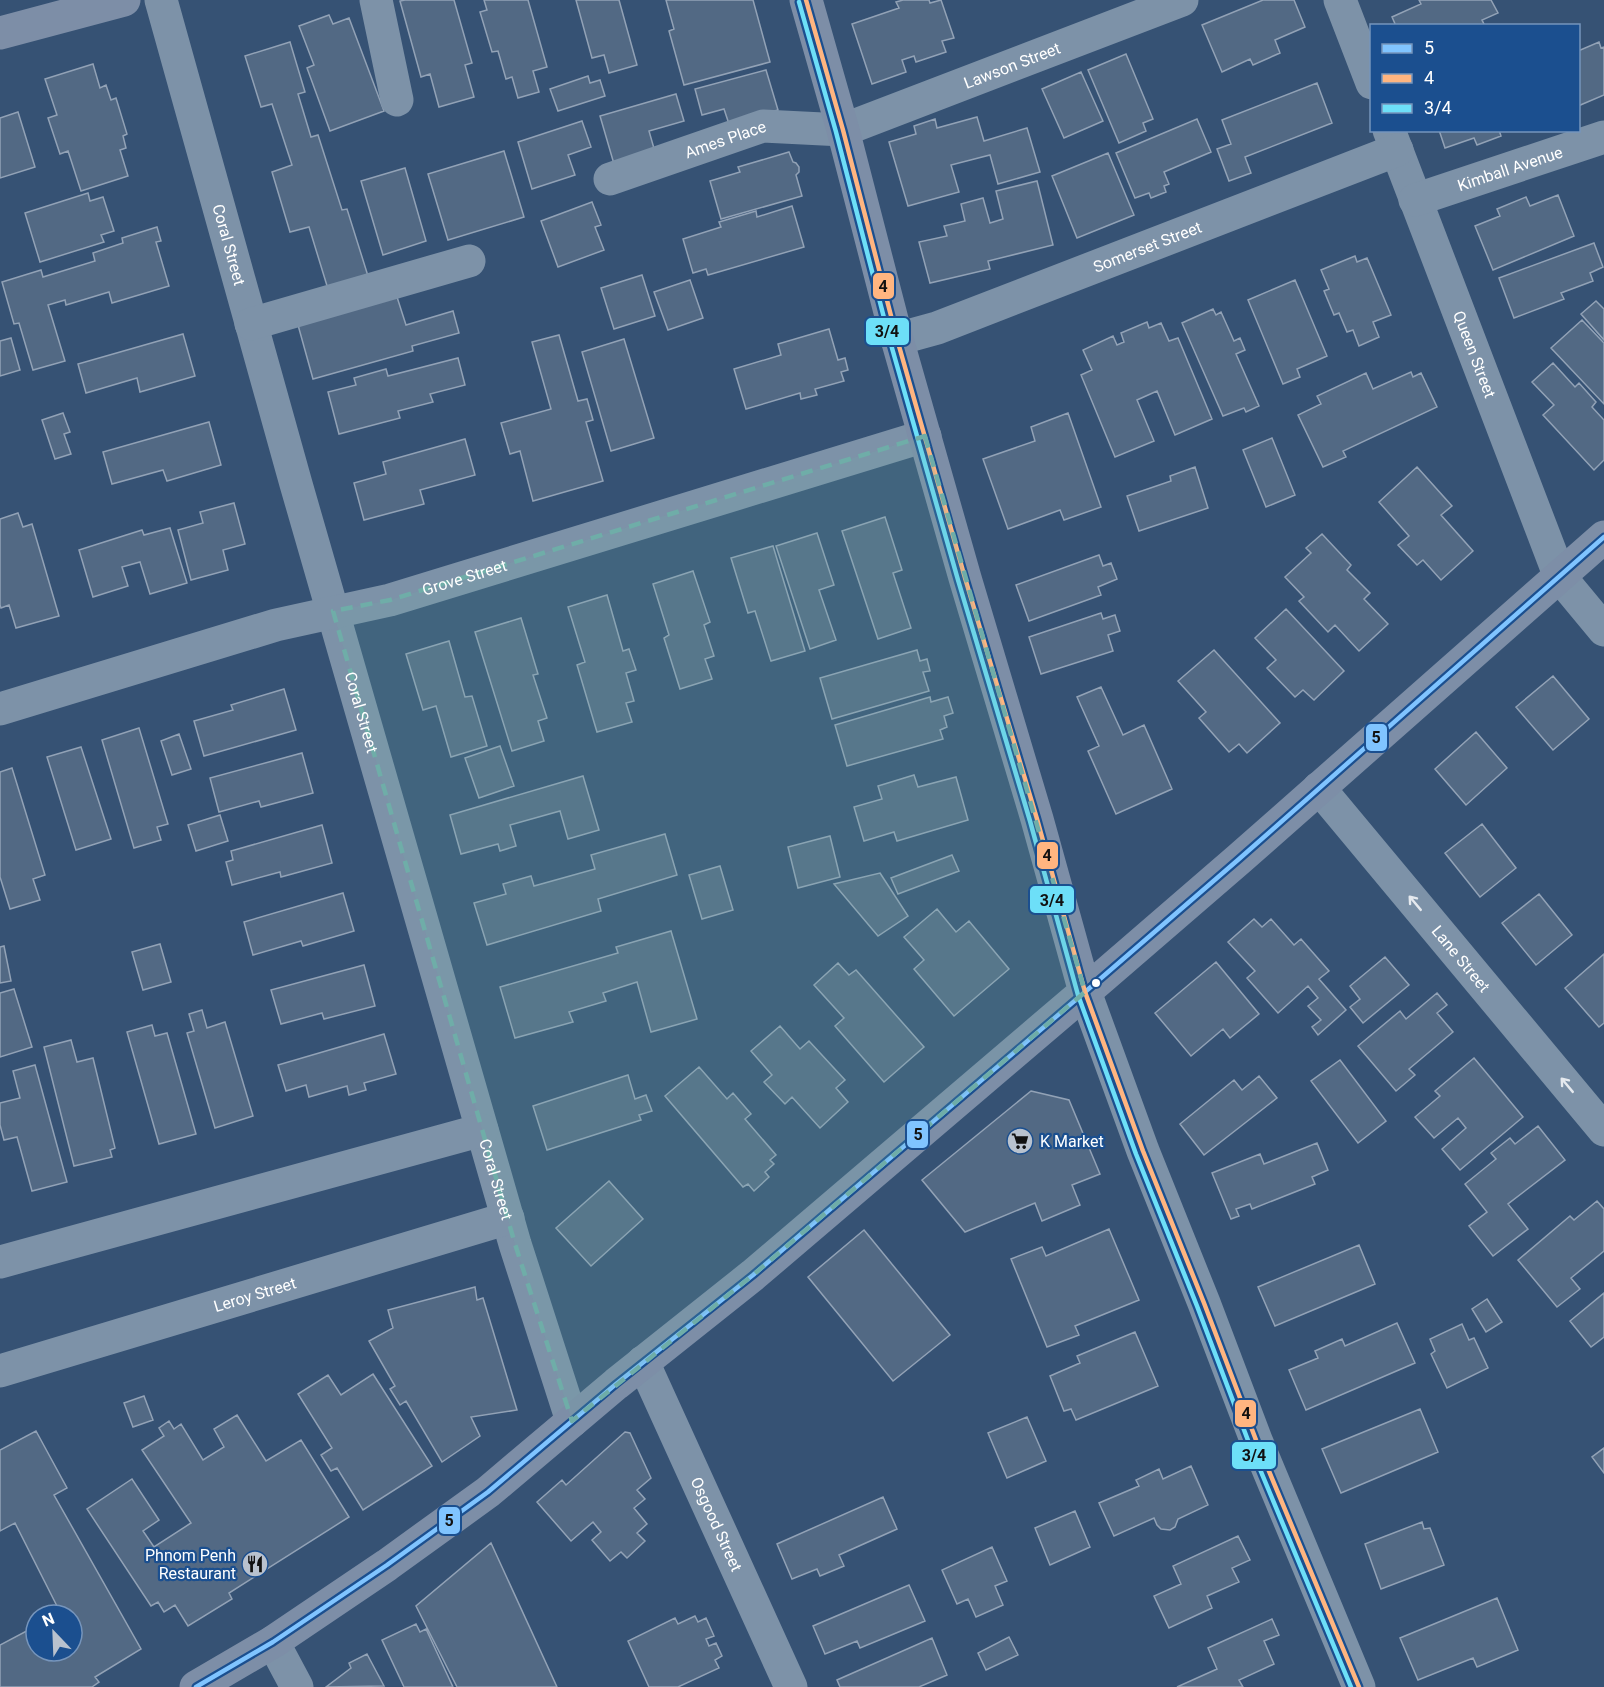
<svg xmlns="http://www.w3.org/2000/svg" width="1604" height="1687" font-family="Roboto,sans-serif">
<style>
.building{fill:#526984;stroke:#92a2b6;stroke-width:1.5}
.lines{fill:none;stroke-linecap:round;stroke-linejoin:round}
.minor{stroke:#7d92a8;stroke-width:33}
.major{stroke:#7d8ea7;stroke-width:33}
.bus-1-casing{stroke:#1b4f8f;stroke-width:9}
.bus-2-casing{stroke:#1b4f8f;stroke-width:9}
.bus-3-casing{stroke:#1b4f8f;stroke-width:9}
.bus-1{stroke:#80c4ff;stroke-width:4.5}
.bus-2{stroke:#ffb580;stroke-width:4.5}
.bus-3{stroke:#6ddff8;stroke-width:4.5}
.oneway{stroke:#e5e9ee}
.marked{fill:#6fada8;fill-opacity:0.2;stroke:#6fada8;stroke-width:4.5;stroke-dasharray:12 8;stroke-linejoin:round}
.bus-dot{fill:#fff;stroke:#1b4f8f;stroke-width:2}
.labels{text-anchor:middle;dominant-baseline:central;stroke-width:4.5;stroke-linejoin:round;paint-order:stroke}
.street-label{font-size:16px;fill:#fff;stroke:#1b4f8f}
.poi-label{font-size:16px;fill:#fff;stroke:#1b4f8f;text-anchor:start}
.line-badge{stroke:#1b4f8f;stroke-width:2}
.pale-badge-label{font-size:16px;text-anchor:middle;font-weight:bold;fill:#111}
</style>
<rect width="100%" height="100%" fill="#365274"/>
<path class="building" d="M405 0H454L472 63 465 65 474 97 439 107 430 74 421 77 400 1Z
M484 0H528L547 67 533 71 539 92 518 98 512 77 506 79 498 51 492 52 480 12 487 10Z
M576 0H619L637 65 609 73 604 55 592 58Z
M666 0H753L770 62 684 85 669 31 674 29Z
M903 0H929L930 3 941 0 954 38 942 41 946 52 916 62 914 56 902 60 906 72 872 84 852 24 899 8 896 2Z
M1263 0H1294L1305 27 1275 40 1280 53 1253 65 1250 59 1222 72 1202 25Z
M1419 0H1491L1498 13 1482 20 1485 26H1396L1392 17 1421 4Z
M329 15 333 24 349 18 384 111 330 131 307 68 314 65 299 26Z
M290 42 305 92 298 94 311 137 318 135 342 210 347 209 368 276 328 289 309 227 290 232 272 172 292 165 272 104 261 107 245 56Z
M1599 42 1601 48 1604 47V95L1578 106V51Z
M1126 54 1153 119 1143 123 1146 131 1119 143 1088 70Z
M93 64 100 88 106 85 111 100 116 98 127 134 123 136 126 148 120 150 128 176 81 191 68 151 60 154 48 118 57 115 45 79Z
M766 70 778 110 729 124 724 109 702 115 695 89Z
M1081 72 1103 121 1064 138 1042 89Z
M588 76 590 83 600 80 605 96 558 111 550 89Z
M1317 83 1332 123 1245 157 1251 173 1229 181 1217 149 1231 144 1222 120Z
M676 94 684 121 649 131 655 152 614 164 600 116Z
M18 112 35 167 0 178V118Z
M977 117 984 141 1027 128 1040 172 998 184 990 155 951 165 959 192 908 206 889 142 916 134 914 126 935 119 937 128Z
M1197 119 1211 152 1164 172 1169 184 1164 186 1166 192 1151 198 1149 193 1135 198 1116 153Z
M582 121 591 147 568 155 575 175 532 189 518 142Z
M1439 130H1499L1501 136 1477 145 1474 138 1445 148Z
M504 151 524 217 448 240 428 174Z
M789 152 793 162 796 163 799 167V172L796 175 802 196 721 219 710 181 740 172 738 167Z
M1108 153 1134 215 1077 238 1052 176Z
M405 168 426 241 383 255 361 181Z
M1037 181 1053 245 988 261 990 269 930 283 919 242 947 236 944 226 965 221 961 204 983 198 990 223 1003 219 996 191Z
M88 193 90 201 103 197 114 231 101 235 104 242 40 262 25 213Z
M1558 195 1574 236 1493 270 1475 226 1500 216 1497 209 1526 197 1530 206Z
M592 202 601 225 595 227 604 250 558 267 541 221Z
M792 206 804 247 708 275 706 269 693 273 683 239 721 227 719 222 756 211 757 217Z
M157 227 161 241 156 242 169 286 112 303 109 292 66 305 65 300 48 305 65 361 33 370 19 323 14 324 2 282 41 270 43 277 95 261 93 253 123 243 122 238Z
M1594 243 1603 267 1590 273 1593 281 1561 293 1564 299 1514 318 1499 278Z
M1355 256 1357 262 1367 258 1391 315 1373 322 1379 337 1359 346 1353 330 1347 332 1339 313 1334 315 1324 291 1329 289 1321 270Z
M642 275 655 316 614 329 601 288Z
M690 280 703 318 668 330 654 292Z
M1295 280 1327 356 1297 369 1300 377 1283 384 1248 300Z
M397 297 406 325 453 311 459 333 412 346 413 351 313 379 298 325Z
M1596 301 1604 309V340L1581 314Z
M1213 309 1216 315 1221 312 1234 341 1240 338 1245 350 1236 354 1259 406 1246 412 1244 408 1223 416 1182 323Z
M1582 320 1604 343V404L1551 348Z
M1147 322 1149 328 1161 323 1169 341 1178 338 1212 419 1175 435 1157 391 1137 400 1154 441 1115 457 1081 375 1092 370 1083 350 1113 336 1117 345 1124 342 1121 333Z
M829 329 838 360 845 358 848 370 841 372 844 381 815 389 817 395 801 399 800 393 746 409 734 369 781 355 778 344Z
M183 334 195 376 140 392 137 378 86 393 78 364Z
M559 335 578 401 587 399 593 420 586 422 603 481 533 501 520 451 510 454 501 423 551 409 532 342Z
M11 338 20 370 0 376V341Z
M624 339 654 438 611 451 582 352Z
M458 358 465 385 430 394 433 402 398 411 400 418 339 434 328 392 356 385 354 378 386 369 388 376Z
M1553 363 1575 387 1579 383 1596 402 1592 407 1604 420V460L1594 470 1543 415 1554 405 1532 382Z
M1411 372 1413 377 1421 373 1437 407 1343 451 1346 457 1323 467 1298 415 1321 404 1317 396 1366 373 1373 389Z
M63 413 70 432 64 434 71 454 55 459 42 420Z
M1068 413 1101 507 1064 520 1060 510 1008 529 983 459 1035 441 1031 427Z
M209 422 221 465 167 481 163 470 112 484 103 452Z
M1272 438 1295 495 1266 507 1243 450Z
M465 439 475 475 420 490 424 504 364 520 354 483 386 474 383 462Z
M1195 467 1208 508 1139 531 1127 496 1171 481 1170 476Z
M1417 467 1452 506 1441 515 1473 551 1441 580 1423 560 1417 565 1398 545 1409 536 1379 502Z
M234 503 245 544 223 550 228 570 191 580 178 530 203 523 200 512Z
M18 513 23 527 32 524 59 616 16 628 9 605 1 608 0 605V519Z
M885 517 902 570 893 573 911 628 878 639 842 531Z
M170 528 187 583 150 594 140 562 122 567 128 586 93 597 79 550 142 530 144 535Z
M817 533 834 585 819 590 836 640 810 649 776 546Z
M1322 534 1351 565 1347 570 1370 593 1364 599 1388 624 1359 651 1335 625 1328 632 1299 601 1304 597 1285 577 1311 553 1306 548Z
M773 546 805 651 771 661 755 611 748 613 731 558Z
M1099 555 1103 566 1111 563 1117 579 1098 587 1101 595 1029 621 1016 585Z
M693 571 710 622 704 625 714 656 705 659 712 679 680 689 664 638 669 635 653 584Z
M607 595 623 651 629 649 636 670 626 673 634 701 626 703 632 722 597 732 577 665 585 662 568 607Z
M1286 609 1344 671 1314 700 1303 690 1295 697 1267 668 1276 660 1255 638Z
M1101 613 1103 619 1115 615 1120 631 1108 635 1113 651 1041 674 1029 637Z
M521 618 538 674 533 675 547 718 538 721 544 741 512 751 475 632Z
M449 641 465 697 472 696 487 746 451 757 436 706 423 710 406 654Z
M917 650 920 661 927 659 930 671 923 672 929 691 832 719 820 678Z
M1214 650 1280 723 1247 753 1239 744 1229 752 1199 718 1206 712 1178 681Z
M1553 676 1589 719 1553 750 1516 707Z
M1101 687 1123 735 1144 725 1172 789 1116 814 1088 751 1099 746 1077 697Z
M284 689 296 730 204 756 194 721 233 710 231 705Z
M930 697 931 702 948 697 953 713 944 716 947 727 940 730 943 739 847 766 835 725Z
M139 728 168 824 157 827 161 840 134 848 102 740Z
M1476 732 1507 768 1466 805 1435 769Z
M179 734 191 769 172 775 161 741Z
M500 746 514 786 479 798 465 758Z
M81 747 111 839 76 850 47 757Z
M302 753 313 793 261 807 259 801 219 812 210 778Z
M12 768 45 875 33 879 40 900 10 909 0 877V772Z
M914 775 918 787 956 777 968 820 897 841 894 832 864 841 854 807 882 799 878 786Z
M583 776 599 830 568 839 560 811 510 825 516 846 500 851 498 844 461 854 450 815Z
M220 815 228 841 196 851 188 825Z
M1482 824 1516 868 1480 897 1445 853Z
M322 825 332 863 281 877 280 872 232 885 226 862 233 860 231 851Z
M665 834 677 875 598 899 601 911 487 945 474 903 506 894 503 884 531 876 534 886 595 869 591 855Z
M830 836 840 877 798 888 788 847Z
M952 855 959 871 898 894 891 878Z
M720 866 733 910 702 919 689 875Z
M880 873 908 916 878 936 834 884Z
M343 893 354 931 303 946 301 941 253 955 244 922Z
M1539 894 1572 935 1536 965 1502 923Z
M937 909 956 932 969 921 1009 969 954 1016 914 969 924 960 904 937Z
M1254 919 1262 927 1271 919 1294 945 1301 939 1329 971 1319 979 1346 1010 1318 1035 1312 1027 1321 1020 1308 1006 1318 998 1308 986 1278 1013 1247 978 1255 971 1228 942Z
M671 931 697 1019 651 1032 637 982 603 993 606 1001 569 1012 573 1022 515 1038 500 987 618 953 616 947Z
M160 944 171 982 143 990 132 952Z
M4 946 11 981 0 983V947Z
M1604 954V1023L1599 1027 1565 988Z
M1385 957 1409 985 1363 1023 1350 1007 1360 999 1350 986Z
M1216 962 1259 1014 1230 1038 1223 1029 1191 1056 1155 1013Z
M838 963 849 975 856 970 924 1047 884 1082 835 1026 844 1018 814 985Z
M364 965 375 1006 324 1019 322 1013 281 1024 271 990Z
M14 989 32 1047 0 1057V993Z
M1437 993 1447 1005 1437 1013 1453 1032 1409 1069 1415 1075 1396 1091 1358 1046 1400 1011 1406 1019Z
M202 1010 207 1028 225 1022 253 1116 215 1128 187 1033 194 1031 189 1014Z
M152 1025 155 1036 167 1033 196 1134 159 1144 127 1032Z
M780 1026 800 1049 809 1041 845 1080 836 1088 848 1102 820 1128 792 1097 785 1104 764 1082 772 1075 751 1051Z
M384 1034 396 1074 364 1083 366 1090 349 1095 347 1086 309 1097 306 1085 286 1091 278 1065Z
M71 1040 77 1062 93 1058 115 1148 110 1150 112 1157 74 1166 44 1047Z
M1474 1058 1523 1117 1460 1170 1442 1149 1466 1128 1458 1118 1434 1138 1415 1117 1440 1096 1435 1091Z
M1340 1060 1386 1121 1358 1143 1311 1081Z
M35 1065 67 1182 32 1191 17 1137 4 1140 0 1125V1103L20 1098 13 1071Z
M699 1067 727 1099 733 1093 751 1114 745 1119 776 1155 770 1160 774 1164 765 1172 769 1177 754 1191 748 1184 743 1187 665 1096Z
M628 1075 635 1099 646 1095 652 1111 639 1115 641 1120 547 1150 533 1106Z
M1259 1076 1277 1098 1204 1155 1180 1124 1234 1080 1242 1090Z
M1031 1091 1069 1100 1100 1174 1072 1185 1080 1205 1042 1221 1035 1203 965 1232 922 1180Z
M1538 1126 1565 1160 1508 1204 1528 1229 1493 1256 1469 1226 1487 1212 1465 1184 1496 1159 1491 1153 1510 1138 1515 1144Z
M1317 1143 1328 1170 1312 1177 1315 1184 1252 1209 1250 1204 1236 1209 1239 1216 1231 1219 1212 1173 1260 1154 1264 1164Z
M609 1181 643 1219 591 1266 556 1228Z
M1597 1201 1604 1209V1251L1571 1278 1580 1289 1557 1307 1518 1260 1570 1216 1574 1220Z
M1109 1229 1139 1300 1075 1326 1079 1335 1047 1347 1011 1259 1042 1247 1046 1256Z
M864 1230 950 1335 893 1381 808 1277Z
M1359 1245 1375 1284 1275 1326 1258 1287Z
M475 1287 477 1300 483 1298 517 1410 471 1417 480 1436 442 1462 406 1401 400 1405 390 1389 395 1386 369 1341 393 1328 388 1310Z
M1604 1293V1337L1591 1347 1570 1321Z
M1487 1299 1502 1322 1486 1332 1472 1309Z
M1397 1323 1415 1363 1306 1410 1289 1370 1318 1358 1315 1351 1342 1339 1345 1346Z
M1462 1324 1469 1340 1474 1338 1488 1368 1447 1388 1431 1354 1435 1351 1430 1339Z
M1135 1332 1158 1386 1076 1420 1071 1409 1064 1411 1050 1376 1080 1363 1077 1356Z
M373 1374 432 1466 363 1510 337 1468 331 1471 321 1455 332 1448 298 1394 328 1375 341 1395Z
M144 1396 153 1420 133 1427 124 1403Z
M1420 1409 1438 1452 1341 1493 1322 1449Z
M237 1415 266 1461 301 1440 349 1517 229 1593 232 1599 188 1626 175 1605 164 1612 158 1602 151 1606 87 1509 132 1479 159 1520 143 1531 154 1547 191 1523 142 1450 164 1436 159 1428 169 1421 174 1429 181 1424 203 1460 224 1447 214 1429Z
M1027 1417 1046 1461 1007 1478 988 1433Z
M36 1431 67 1488 54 1495 141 1649 95 1677 99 1682 92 1687H0V1645L36 1626V1651H72V1615H58L61 1614 15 1523 0 1531V1450Z
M625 1432 630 1433 651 1478 637 1490 645 1499 634 1508 647 1524 637 1533 645 1541 627 1558 621 1552 610 1561 592 1540 601 1532 593 1522 571 1541 537 1502 562 1480 566 1485Z
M1604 1448V1473L1592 1457Z
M1191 1466 1208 1505 1178 1519 1175 1527 1170 1530 1161 1529 1157 1525 1154 1518 1114 1536 1099 1503 1139 1486 1136 1480 1159 1469 1163 1479Z
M883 1497 897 1529 839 1555 844 1566 820 1576 817 1569 792 1579 777 1544Z
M1075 1511 1090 1547 1050 1565 1035 1528Z
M1422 1522 1424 1529 1430 1528 1444 1565 1381 1589 1365 1544Z
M1238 1536 1250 1560 1232 1568 1239 1582 1207 1596 1212 1608 1169 1628 1154 1596 1181 1584 1173 1566Z
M491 1543 557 1687H457L416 1606Z
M992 1547 1007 1581 995 1586 1003 1605 976 1617 968 1599 957 1604 942 1570Z
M909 1585 925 1621 860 1648 857 1641 825 1654 813 1626Z
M1497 1598 1518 1650 1477 1667 1473 1658 1418 1680 1400 1638Z
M695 1616 698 1622 706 1618 714 1636 706 1639 709 1646 716 1643 722 1656 715 1660 719 1668 678 1687H649L628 1641 675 1618 678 1624Z
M1272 1619 1279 1635 1264 1641 1274 1664 1239 1680 1243 1687H1177L1217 1669 1208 1648Z
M416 1624 420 1632 426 1629 453 1687H404L382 1640Z
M1009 1637 1018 1655 986 1670 978 1653Z
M932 1638 947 1675 919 1687H840L837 1680Z
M367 1654 384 1686 326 1687 351 1668 349 1663Z"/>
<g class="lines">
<g class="minor">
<path id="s1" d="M161 0 296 484 515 1244 572 1421"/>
<path d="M376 0 397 100"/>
<path d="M1340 0 1372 83"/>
<path id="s2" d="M1389 130 1560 577 1604 630"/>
<path id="s3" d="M610 179 763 126 843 130 1182 0"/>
<path id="s4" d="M1415 200 1604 137"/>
<path d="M251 324 469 261"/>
<path id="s5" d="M897 339 937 328 1397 150"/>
<path id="s6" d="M0 709 276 625 390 600 925 436"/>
<path id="s7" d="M1319 788 1604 1130"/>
<path d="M1085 992 1143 1151 1204 1303 1256 1440 1359 1687"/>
<path d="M0 1262 482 1130"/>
<path id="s8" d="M643 1362 791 1687"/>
<path id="s9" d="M0 1371 508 1218"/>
<path d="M273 1642 297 1687"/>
</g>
<path class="major" d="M806 0 843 130 897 339 965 578 1037 819 1085 992
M0 33 124 0
M196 1687 273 1642 387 1565 488 1492 616 1384 753 1275 1085 992 1239 859 1604 537"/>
<defs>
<path id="bus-1" d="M196 1687 273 1642 387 1565 488 1492 616 1384 753 1275 1085 992 1239 859 1604 537"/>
<path id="bus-2" d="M806 0 843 130 897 339 965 578 1037 819 1085 992 1143 1151 1204 1303 1256 1440 1359 1687"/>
<path id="bus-3" d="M799 2 836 132 890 341 958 580 1030 821 1078 995 1136 1154 1197 1306 1249 1443 1351 1687"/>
</defs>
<use href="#bus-1" class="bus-1-casing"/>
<use href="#bus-2" class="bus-2-casing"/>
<use href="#bus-3" class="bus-3-casing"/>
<use href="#bus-1" class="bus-1"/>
<use href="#bus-2" class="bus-2"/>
<use href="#bus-3" class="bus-3"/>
</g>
<defs><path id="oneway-shaft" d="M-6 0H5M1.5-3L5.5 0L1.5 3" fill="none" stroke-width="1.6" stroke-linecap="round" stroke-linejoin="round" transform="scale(1.5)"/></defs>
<g class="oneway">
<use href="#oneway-shaft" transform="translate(1415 903) rotate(-130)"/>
<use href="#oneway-shaft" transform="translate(1567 1085) rotate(-130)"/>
</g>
<path class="marked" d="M925 436 1085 992 753 1275 572 1421 515 1244 333 611 390 600Z"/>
<defs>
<symbol id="supermarket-disc" viewBox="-11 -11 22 22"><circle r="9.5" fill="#b9c2ce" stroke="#1b4f8f"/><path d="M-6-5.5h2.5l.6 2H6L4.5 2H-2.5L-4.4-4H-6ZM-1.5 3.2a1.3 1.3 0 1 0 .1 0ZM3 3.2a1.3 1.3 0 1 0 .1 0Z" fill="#111"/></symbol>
<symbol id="restaurant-disc" viewBox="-11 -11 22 22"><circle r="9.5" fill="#b9c2ce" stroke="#1b4f8f"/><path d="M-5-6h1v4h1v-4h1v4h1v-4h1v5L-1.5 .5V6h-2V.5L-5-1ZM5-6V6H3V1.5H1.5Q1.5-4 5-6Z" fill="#111"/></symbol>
</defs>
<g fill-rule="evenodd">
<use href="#supermarket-disc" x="1005" y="1126" width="30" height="30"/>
<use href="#restaurant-disc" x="240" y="1549" width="30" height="30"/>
</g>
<circle class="bus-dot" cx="1096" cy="983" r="5"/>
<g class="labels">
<g class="street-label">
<text stroke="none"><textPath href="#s3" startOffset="423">Lawson Street</textPath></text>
<text stroke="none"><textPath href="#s3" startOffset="122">Ames Place</textPath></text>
<text stroke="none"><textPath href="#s4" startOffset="100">Kimball Avenue</textPath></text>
<text stroke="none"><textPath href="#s1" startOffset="254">Coral Street</textPath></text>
<text stroke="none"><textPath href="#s5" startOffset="267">Somerset Street</textPath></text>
<text stroke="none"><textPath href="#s2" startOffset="240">Queen Street</textPath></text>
<text stroke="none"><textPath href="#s6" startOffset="483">Grove Street</textPath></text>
<text stroke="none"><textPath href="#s1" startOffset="740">Coral Street</textPath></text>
<text stroke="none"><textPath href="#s7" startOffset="222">Lane Street</textPath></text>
<text stroke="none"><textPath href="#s1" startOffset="1226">Coral Street</textPath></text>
<text stroke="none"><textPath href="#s9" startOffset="266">Leroy Street</textPath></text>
<text stroke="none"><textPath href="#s8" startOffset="178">Osgood Street</textPath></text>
</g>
<g class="poi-label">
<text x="1040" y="1141">K Market</text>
<text x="236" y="1555" text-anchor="end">Phnom Penh<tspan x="236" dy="18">Restaurant</tspan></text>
</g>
</g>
<g class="line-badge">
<rect x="872" y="272" width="23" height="28" rx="6" fill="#ffb580"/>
<rect x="865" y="317" width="45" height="29" rx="6" fill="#6ddff8"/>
<rect x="1365" y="723" width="23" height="29" rx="6" fill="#80c4ff"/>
<rect x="1036" y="841" width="23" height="29" rx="6" fill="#ffb580"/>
<rect x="1029" y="885" width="46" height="29" rx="6" fill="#6ddff8"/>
<rect x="906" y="1120" width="23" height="29" rx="6" fill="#80c4ff"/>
<rect x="1234" y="1399" width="23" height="29" rx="6" fill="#ffb580"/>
<rect x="1231" y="1441" width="46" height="29" rx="6" fill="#6ddff8"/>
<rect x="438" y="1506" width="23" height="29" rx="6" fill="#80c4ff"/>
</g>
<g class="pale-badge-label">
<text x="883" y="292">4</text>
<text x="887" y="337">3/4</text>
<text x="1376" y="743">5</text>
<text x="1047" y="861">4</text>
<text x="1052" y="906">3/4</text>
<text x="918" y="1140">5</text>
<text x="1246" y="1419">4</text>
<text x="1254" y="1461">3/4</text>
<text x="449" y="1526">5</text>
</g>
<rect x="1370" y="24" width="210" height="108" fill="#1b4f8f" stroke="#7695bc" stroke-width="1.5"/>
<rect x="1382" y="44" width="30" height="9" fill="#80c4ff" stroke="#7695bc" stroke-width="1.5"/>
<text x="1424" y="54" font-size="18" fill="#ffffff">5</text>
<rect x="1382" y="74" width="30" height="9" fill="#ffb580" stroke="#7695bc" stroke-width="1.5"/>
<text x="1424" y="84" font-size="18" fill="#ffffff">4</text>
<rect x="1382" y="104" width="30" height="9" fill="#6ddff8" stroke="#7695bc" stroke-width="1.5"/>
<text x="1424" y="114" font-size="18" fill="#ffffff">3/4</text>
<g transform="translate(54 1633) rotate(337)"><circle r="28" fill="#1b4f8f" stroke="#7695bc" stroke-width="1.5"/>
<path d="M0-4.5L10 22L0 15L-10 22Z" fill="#b9c2ce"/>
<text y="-9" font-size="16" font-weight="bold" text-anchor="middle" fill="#ffffff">N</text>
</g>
</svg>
